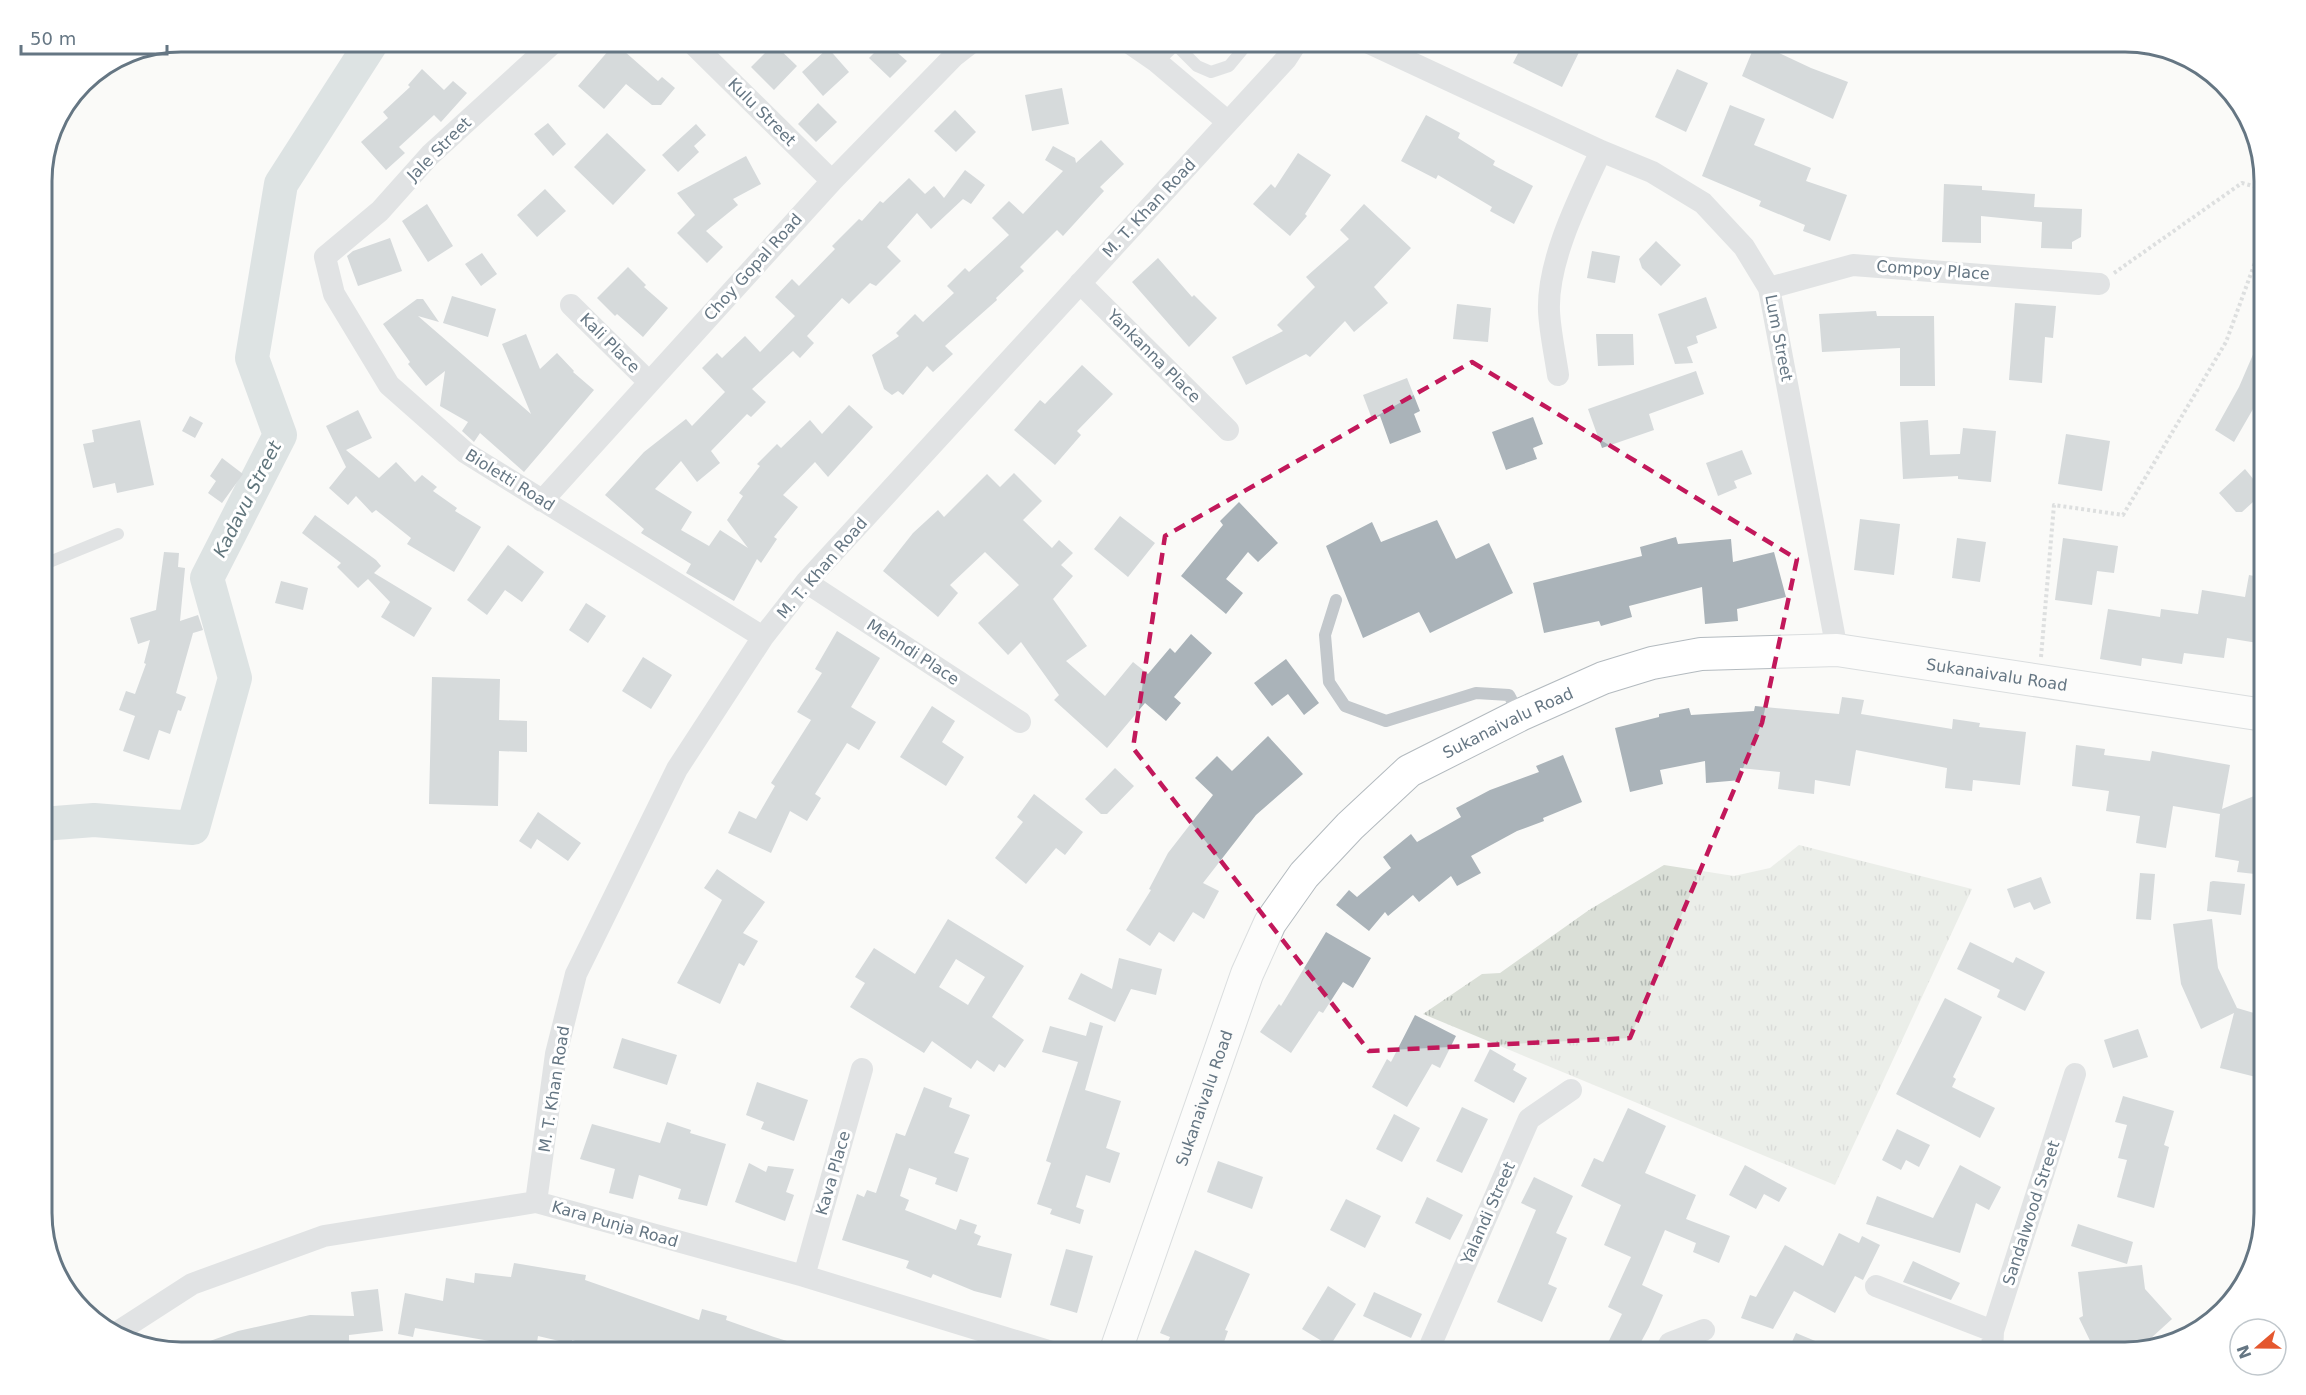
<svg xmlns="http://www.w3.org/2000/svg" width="2306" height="1395" font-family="'DejaVu Sans',sans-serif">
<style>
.park{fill:url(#park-tufts)}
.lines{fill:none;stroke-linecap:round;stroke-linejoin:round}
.river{stroke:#bbc7cb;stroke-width:34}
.building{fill:#aab3b9;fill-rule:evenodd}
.secondary-casing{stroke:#b3babf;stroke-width:34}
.path{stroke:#bbbfc2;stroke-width:4;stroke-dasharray:3 3;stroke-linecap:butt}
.lane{stroke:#c3c8cc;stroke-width:12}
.street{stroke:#c3c8cc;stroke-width:22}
.secondary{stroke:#fff;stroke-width:32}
.marked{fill:none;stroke:#c2185b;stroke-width:4.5;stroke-dasharray:12 8;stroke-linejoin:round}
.labels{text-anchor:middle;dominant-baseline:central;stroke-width:6;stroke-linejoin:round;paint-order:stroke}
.street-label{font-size:16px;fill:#657683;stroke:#fff}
.water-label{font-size:18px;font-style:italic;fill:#60757c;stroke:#fff}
.rim{fill:none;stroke:#657683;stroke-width:3}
</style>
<defs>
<pattern id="park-tufts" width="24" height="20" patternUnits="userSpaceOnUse" patternTransform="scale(1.5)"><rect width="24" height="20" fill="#dadfd7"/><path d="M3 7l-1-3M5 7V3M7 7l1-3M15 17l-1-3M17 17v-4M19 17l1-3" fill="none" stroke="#b4b9b4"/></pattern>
</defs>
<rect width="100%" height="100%" fill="#fafaf8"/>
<path class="park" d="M1799 845 1972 889 1835 1185 1423 1014 1482 974 1500 973 1589 910 1664 865 1734 876 1770 868Z"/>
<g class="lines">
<path class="river" d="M42 824 94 820 193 828 235 678 207 578 280 435 252 358 281 184 372 42"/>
</g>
<path class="building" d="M885 42 907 61 890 78 869 58Z
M1524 42H1584L1562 87 1513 63Z
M1756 42 1811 68 1848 82 1833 119 1742 76Z
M615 43 658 81 662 77 675 88 661 105H652L626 84 604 109 578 86Z
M774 44 797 66 774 90 751 67Z
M828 48 849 72 823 96 802 72Z
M422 69 444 90 453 81 467 93 441 122 434 115 399 147 405 153 386 170 361 142 388 118 383 112 410 87 408 85Z
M1677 69 1708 83 1686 132 1655 117Z
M1062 88 1069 124 1032 131 1025 95Z
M818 103 837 122 816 142 798 124Z
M1730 105 1765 119 1754 145 1811 168 1806 181 1847 195 1830 241 1803 231 1805 225 1759 206 1761 201 1702 176Z
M955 110 976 132 956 152 934 131Z
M1426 115 1460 133 1458 138 1495 161 1493 165 1533 186 1514 224 1490 211 1492 207 1438 175 1436 179 1401 161Z
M548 123 566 144 553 156 534 134Z
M696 124 706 135 694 146 699 152 678 172 662 155Z
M607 133 646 170 613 205 574 167Z
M1101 140 1124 164 1100 187 1104 191 1063 236 1057 230 1020 267 1024 271 996 298 997 300 945 346 953 354 933 372 927 366 903 395 898 391 892 395 884 389 872 355 899 336 896 333 915 314 923 322 954 293 947 286 965 268 969 272 1009 235 992 218 1009 201 1023 214 1063 171 1045 160 1053 146 1075 158 1076 163Z
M1298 153 1331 175 1305 214 1307 216 1290 236 1253 204 1271 184 1275 188Z
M746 156 761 184 733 199 738 205 706 231 723 247 707 263 677 233 695 215 677 193Z
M965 170 985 185 971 204 963 199 931 229 917 213 887 247 901 261 876 286 870 283 849 304 842 298 807 336 814 343 800 358 793 351 752 389 766 402 751 417 747 414 711 451 720 463 697 482 681 461 655 489 692 512 681 530 709 546 720 530 748 548 727 520 743 496 739 493 760 466 757 464 777 444 781 448 810 420 822 434 849 405 873 427 828 477 815 462 783 495 798 507 774 537 777 539 761 563 757 559 734 601 686 573 691 564 641 533 644 529 605 495 644 452 686 419 692 426 725 392 702 368 717 353 722 358 745 336 760 352 795 316 775 297 792 279 799 286 835 249 832 246 859 219 862 221 880 201 883 203 909 178 925 194 934 186 944 198Z
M1944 184 1982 186V190L2035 194 2034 207 2082 209 2081 237 2072 242V249L2041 248 2042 222 1981 216V243L1942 242Z
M545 189 566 211 537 237 517 215Z
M427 204 453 246 428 262 402 221Z
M1364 204 1411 248 1374 287 1388 303 1354 332 1345 321 1310 357 1306 354 1246 385 1232 357 1283 331 1277 325 1315 287 1306 277 1349 239 1340 230Z
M390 238 402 271 358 286 347 256 353 251Z
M1656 241 1681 265 1661 286 1642 268 1639 259Z
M1592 251 1620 256 1615 283 1587 278Z
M482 253 497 274 481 286 465 264Z
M1158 258 1192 297 1194 295 1217 318 1189 347 1132 282Z
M628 267 646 285 644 287 668 308 643 337 617 314 615 316 597 298Z
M452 296 496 309 488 337 443 323Z
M1706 297 1717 328 1696 336 1698 343 1687 347 1693 363 1675 364 1658 314Z
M417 299H423L439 322 418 316 531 414 502 344 526 334 540 369 557 353 574 371 573 372 594 390 524 472 480 433 474 442 462 431 468 422 440 406 445 371 426 386 408 364 410 362 383 324Z
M2015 303 2056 306 2053 338 2045 337 2042 383 2009 380Z
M1457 304 1491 308 1488 342 1453 339Z
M1876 311 1877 316H1934L1935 386H1900V348L1822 352 1819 314Z
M2264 329V390L2234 442 2215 430 2239 387Z
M1596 334H1633L1634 365 1598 366Z
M1082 365 1113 394 1077 431 1081 435 1055 465 1014 430 1040 400 1045 404Z
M1696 371 1704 394 1649 414 1654 430 1602 448 1588 409Z
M1407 378 1420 411 1414 414 1421 432 1390 444 1380 416 1372 419 1363 395Z
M358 410 372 438 346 450 379 478 396 462 415 482 422 475 437 487 433 491 457 508 455 511 481 527 454 572 407 544 411 538 376 510 372 513 356 496 348 505 329 488 346 467 326 426Z
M190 416 203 423 195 438 182 431Z
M1533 417 1543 444 1533 448 1537 459 1506 470 1492 432Z
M140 420 154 485 117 493 115 483 93 488 83 444 94 442 92 430Z
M1928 420 1930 455 1960 454 1963 428 1996 431 1991 482 1958 479V476L1903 479 1900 422Z
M2066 434 2110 441 2102 491 2058 484Z
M1742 450 1752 474 1734 481 1737 488 1718 496 1706 463Z
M222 458 243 474 222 503 208 493 216 481 210 476Z
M2245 469 2264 492 2242 512H2236L2219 493Z
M1014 473 1042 501 1023 520 1052 548 1059 540 1073 553 1061 565 1073 576 1053 599 1087 646 1066 661 1105 696 1133 662 1148 674 1170 648 1175 653 1191 634 1212 653 1174 697 1181 703 1166 721 1145 703 1107 748 1054 700 1059 695 1021 642 1008 655 978 623 1019 585 985 552 950 585 958 593 938 617 883 571 913 533 938 510 944 517 987 474 1000 487Z
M1239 502 1278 543 1258 562 1248 552 1226 579 1243 593 1226 614 1181 576 1223 525 1220 521Z
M315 515 376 560 381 566 374 573 432 608 414 637 381 617 390 602 368 579 358 588 337 567 341 563 302 533Z
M1120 516 1155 543 1128 577 1094 549Z
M1860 519 1900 524 1894 575 1854 570Z
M1437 520 1456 559 1489 543 1513 593 1430 633 1419 612 1363 638 1326 546 1372 522 1381 542Z
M1676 537 1678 544 1731 539 1733 562 1774 552 1786 597 1737 609 1738 621 1705 624 1702 587 1629 606 1632 617 1601 626 1599 621 1544 633 1533 583 1642 556 1640 547Z
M1957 538 1986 542 1980 582 1952 578Z
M2063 538 2118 546 2114 573 2097 571 2092 605 2055 600Z
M508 545 544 572 522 602 505 590 487 615 467 600Z
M164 552 179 553 178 567 185 568 180 621 198 615 203 630 193 633 176 693 186 697 181 711 178 710 170 734 159 730 149 760 123 751 135 716 119 710 126 691 135 694 146 664 144 663 150 640 138 644 130 618 156 610Z
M2249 575 2264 578V644L2227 638 2224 658 2184 653 2182 664 2142 658 2141 666 2100 659 2108 609 2160 617 2161 609 2198 614 2202 590 2245 597Z
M281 581 308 588 303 610 275 603Z
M586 603 606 616 588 643 569 630Z
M837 631 880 658 851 707 876 722 859 750 847 743 815 794 821 798 807 821 790 811 771 853 728 833 739 811 756 819 775 786 771 783 811 720 797 712 822 673 815 669Z
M643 657 672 675 651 709 622 691Z
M1286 659 1319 703 1304 715 1288 694 1272 706 1254 683Z
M432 677 500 679 499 720 527 721V752L499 751 498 806 429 804Z
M1842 697 1864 700 1861 714 1952 729 1953 719 1980 723 1979 727 2026 732 2020 785 1973 780 1972 791 1945 788 1947 768 1856 750 1850 786 1815 780 1814 794 1778 789 1780 772 1740 768 1741 780 1706 783 1705 761 1660 770 1663 784 1630 792 1615 728 1659 717V714L1689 708 1691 715 1754 711 1755 706 1839 714Z
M932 706 955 721 942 742 964 757 946 786 900 757Z
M1268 736 1303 774 1256 815 1203 883 1219 891 1204 919 1193 912 1174 942 1159 932 1150 946 1126 930 1151 890 1149 889 1168 853 1213 795 1195 778 1217 756 1232 771Z
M2076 745 2105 749 2104 755 2150 761 2152 751 2230 765 2222 809 2264 792V875L2237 872 2239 861 2215 857 2220 814 2173 806 2166 848 2136 843 2140 816 2106 811 2109 791 2072 786Z
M1563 755 1582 802 1543 818 1544 821 1517 831 1471 856 1481 873 1457 886 1451 876 1419 902 1413 895 1388 916 1385 912 1369 931 1336 905 1349 890 1357 897 1391 868 1383 857 1411 834 1417 842 1461 817 1456 808 1490 790 1539 772 1536 766Z
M1115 768 1134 786 1107 814H1101L1085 799Z
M1034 794 1083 832 1065 855 1056 848 1026 884 995 858 1023 822 1017 817Z
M538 812 581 843 568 861 537 839 531 849 519 841Z
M717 869 765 902 743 933 758 941 744 966 739 963 720 1004 677 983 722 900 704 888Z
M2140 873 2155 874 2151 920 2136 919Z
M2041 877 2051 903 2034 910 2030 902 2014 908 2007 889Z
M2213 881 2245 884 2241 915 2207 911 2210 882Z
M948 919 1024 966 992 1017 1024 1040 1005 1068 999 1064 994 1072 977 1060 971 1069 932 1041 924 1053 850 1007 865 983 855 977 874 948 915 974ZM956 959 985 977 968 1005 939 987Z
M2212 919 2218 968 2237 1008 2264 1016V1079L2220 1068 2234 1013 2201 1029 2181 984 2173 924Z
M1326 932 1371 958 1353 988 1343 982 1323 1013 1319 1011 1291 1053 1260 1032 1279 1004 1281 1006Z
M1970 942 2013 963 2016 957 2045 972 2025 1011 1997 997 2000 990 1957 969Z
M1119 958 1162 969 1156 995 1131 989 1115 1022 1068 999 1081 973 1112 989Z
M1945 998 1982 1017 1953 1077 1956 1079 1952 1087 1995 1108 1980 1138 1896 1094Z
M1415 1015 1456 1036 1440 1068 1432 1064 1407 1107 1372 1087 1387 1059 1391 1062Z
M1090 1022 1103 1026 1085 1090 1121 1101 1106 1148 1120 1153 1110 1183 1086 1175 1076 1207 1084 1210 1080 1224 1050 1214 1052 1209 1037 1204 1051 1163 1046 1161 1078 1062 1042 1052 1050 1026 1086 1036Z
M2138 1029 2148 1057 2113 1068 2104 1040Z
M622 1038 677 1055 667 1085 613 1068Z
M1490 1049 1516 1064 1513 1070 1527 1078 1514 1103 1474 1081Z
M757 1082 808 1100 794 1141 761 1129 764 1122 746 1115Z
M924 1087 952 1098 949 1107 970 1115 954 1153 969 1158 957 1192 935 1184 937 1178 909 1168 900 1196 909 1200 905 1210 956 1230 960 1219 977 1225 974 1233 981 1236 977 1245 1012 1254 1001 1298 974 1291 933 1274 931 1278 906 1268 909 1261 842 1240 857 1194 864 1197 867 1190 876 1193 896 1133 905 1136Z
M2123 1096 2174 1111 2164 1145 2169 1147 2154 1208 2117 1197 2127 1160 2118 1158 2127 1125 2115 1122Z
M1462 1107 1488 1119 1462 1173 1436 1161Z
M1628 1108 1666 1126 1645 1173 1696 1195 1686 1219 1730 1236 1719 1263 1693 1252 1696 1243 1665 1230 1642 1285 1663 1295 1649 1327 1635 1353H1603L1622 1314 1608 1307 1631 1257 1604 1245 1621 1205 1581 1186 1594 1158 1603 1162Z
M1394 1114 1420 1128 1402 1162 1376 1149Z
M667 1122 691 1130 690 1133 726 1144 707 1206 678 1199 681 1189 639 1175 633 1199 609 1193 615 1169 580 1159 592 1124 660 1143Z
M1897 1129 1930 1145 1919 1167 1906 1160 1901 1170 1882 1160Z
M1218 1161 1263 1177 1252 1209 1207 1192Z
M749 1163 766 1172 768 1166 794 1169 786 1192 794 1195 785 1221 735 1202Z
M1745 1165 1787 1188 1779 1202 1764 1194 1756 1209 1729 1195Z
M1960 1165 2001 1187 1989 1210 1976 1203 1960 1253 1866 1224 1877 1196 1933 1218Z
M1534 1177 1573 1196 1556 1233 1567 1238 1548 1284 1557 1288 1542 1322 1497 1302 1536 1210 1521 1203Z
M1427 1197 1463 1215 1450 1240 1415 1223Z
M1346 1199 1381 1216 1365 1248 1330 1230Z
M2078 1224 2133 1242 2127 1264 2071 1246Z
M1839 1233 1859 1243 1862 1236 1880 1245 1863 1280 1855 1276 1835 1313 1794 1291 1773 1329 1741 1318 1750 1295 1756 1297 1785 1245 1823 1266Z
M1066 1249 1093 1256 1077 1313 1050 1305Z
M1195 1250 1250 1274 1225 1330 1228 1331 1220 1353H1163L1170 1337 1160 1333Z
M1913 1261 1960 1283 1951 1300 1903 1282Z
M514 1263 586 1275 585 1280 699 1320 702 1309 727 1316 726 1320 774 1337 813 1349 812 1353H645L606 1341 603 1350 572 1340V1344L538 1336 536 1349 415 1328 413 1337 398 1334 405 1293 443 1301 446 1278 474 1283 475 1273 511 1277Z
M2142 1265 2145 1289 2172 1319 2139 1349 2125 1353H2096L2079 1318 2083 1316 2078 1272Z
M1328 1286 1356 1304 1330 1346 1302 1329Z
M378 1289 383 1331 349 1335V1353H214L210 1341 238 1331 310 1315 354 1316 351 1292Z
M1374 1292 1422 1314 1411 1338 1363 1316Z
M1796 1333 1844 1353H1787Z"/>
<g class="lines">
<defs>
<g id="secondary">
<path id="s1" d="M1115 1353 1247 974 1270 923 1304 875 1350 826 1409 771 1520 715 1603 678 1652 663 1701 654 1837 650 2264 715"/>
</g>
</defs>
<use href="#secondary" class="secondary-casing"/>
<path class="path" d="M2114 273 2242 183 2264 189
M2041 657 2054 505 2123 515 2226 342 2264 238"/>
<path class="lane" d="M1157 62 1173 47 1179 48 1197 66 1211 72 1229 66 1249 42
M42 565 118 534
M1336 600 1325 635 1329 682 1345 706 1386 721 1476 693 1509 695 1519 714"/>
<path class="street" d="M554 42 430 155 380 211 325 257 334 294 389 385 466 453 763 637
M691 42 832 181
M1128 42 1157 62 1228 122
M1367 42 1601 151 1652 172 1703 203 1744 247 1769 288 1837 650
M1080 283 1228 430
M1769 288 1853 265 2099 284
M571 305 649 382
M1558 375C1555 354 1550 332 1549 311 1547 260 1580 196 1601 151
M542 501 832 181 954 56 972 42
M806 582 1020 722
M536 1202 556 1054 576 974 677 769 763 637 806 582 1286 59 1297 42
M804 1276 862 1069
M1876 1286 1993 1331
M113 1335 192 1284 324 1236 536 1202 804 1276 1055 1353
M1427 1353 1529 1119 1571 1090
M1665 1353 1670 1343 1704 1330
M1992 1353 1993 1331 2075 1074"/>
<use href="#secondary" class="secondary"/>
</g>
<path d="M0 0H2306V1395H0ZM1472 362 1797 559 1762 723 1630 1038 1369 1051 1133 748 1165 536Z" fill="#fafaf8" fill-opacity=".55" fill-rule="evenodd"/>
<path class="marked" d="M1472 362 1797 559 1762 723 1630 1038 1369 1051 1133 748 1165 536Z"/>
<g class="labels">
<g class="street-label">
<text transform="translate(762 112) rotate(45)">Kulu Street</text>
<text transform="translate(439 149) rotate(-45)">Jale Street</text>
<text transform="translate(1149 208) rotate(-47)">M. T. Khan Road</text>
<text transform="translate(753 267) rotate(-48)">Choy Gopal Road</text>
<text transform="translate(1933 270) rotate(4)">Compoy Place</text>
<text transform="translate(1779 338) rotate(79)">Lum Street</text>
<text transform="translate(610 343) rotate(45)">Kali Place</text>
<text transform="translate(1154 356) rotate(45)">Yankanna Place</text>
<text transform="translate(510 480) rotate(32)">Bioletti Road</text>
<text transform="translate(822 568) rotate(-49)">M. T. Khan Road</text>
<text transform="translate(913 652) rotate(33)">Mehndi Place</text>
<text stroke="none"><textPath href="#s1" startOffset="1278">Sukanaivalu Road</textPath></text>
<text stroke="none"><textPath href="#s1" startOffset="774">Sukanaivalu Road</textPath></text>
<text transform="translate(554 1089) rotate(-81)">M. T. Khan Road</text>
<text stroke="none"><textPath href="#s1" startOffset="270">Sukanaivalu Road</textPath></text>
<text transform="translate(833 1173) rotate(-74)">Kava Place</text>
<text transform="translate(1488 1213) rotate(-66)">Yalandi Street</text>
<text transform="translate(2031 1213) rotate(-72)">Sandalwood Street</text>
<text transform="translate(615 1224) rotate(16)">Kara Punja Road</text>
</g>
<g class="water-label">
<text transform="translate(247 499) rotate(-63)">Kadavu Street</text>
</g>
</g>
<path d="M0 0H2306V1395H0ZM181 52H2125A129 129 0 0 1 2254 181V1213A129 129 0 0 1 2125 1342H181A129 129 0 0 1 52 1213V181A129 129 0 0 1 181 52Z" fill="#fff" fill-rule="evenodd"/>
<path class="rim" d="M181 52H2125A129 129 0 0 1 2254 181V1213A129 129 0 0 1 2125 1342H181A129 129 0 0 1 52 1213V181A129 129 0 0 1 181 52Z"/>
<g transform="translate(2258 1347) rotate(250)"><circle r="28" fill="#ffffff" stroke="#c1c8cd" stroke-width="1.5"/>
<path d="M0-4.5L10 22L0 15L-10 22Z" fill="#e4572e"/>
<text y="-9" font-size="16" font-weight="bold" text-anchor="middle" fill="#657683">N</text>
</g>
<path d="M21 45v9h146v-9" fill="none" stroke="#657683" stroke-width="3"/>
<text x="30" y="45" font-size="18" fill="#657683" stroke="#ffffff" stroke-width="4.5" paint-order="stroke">50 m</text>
</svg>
